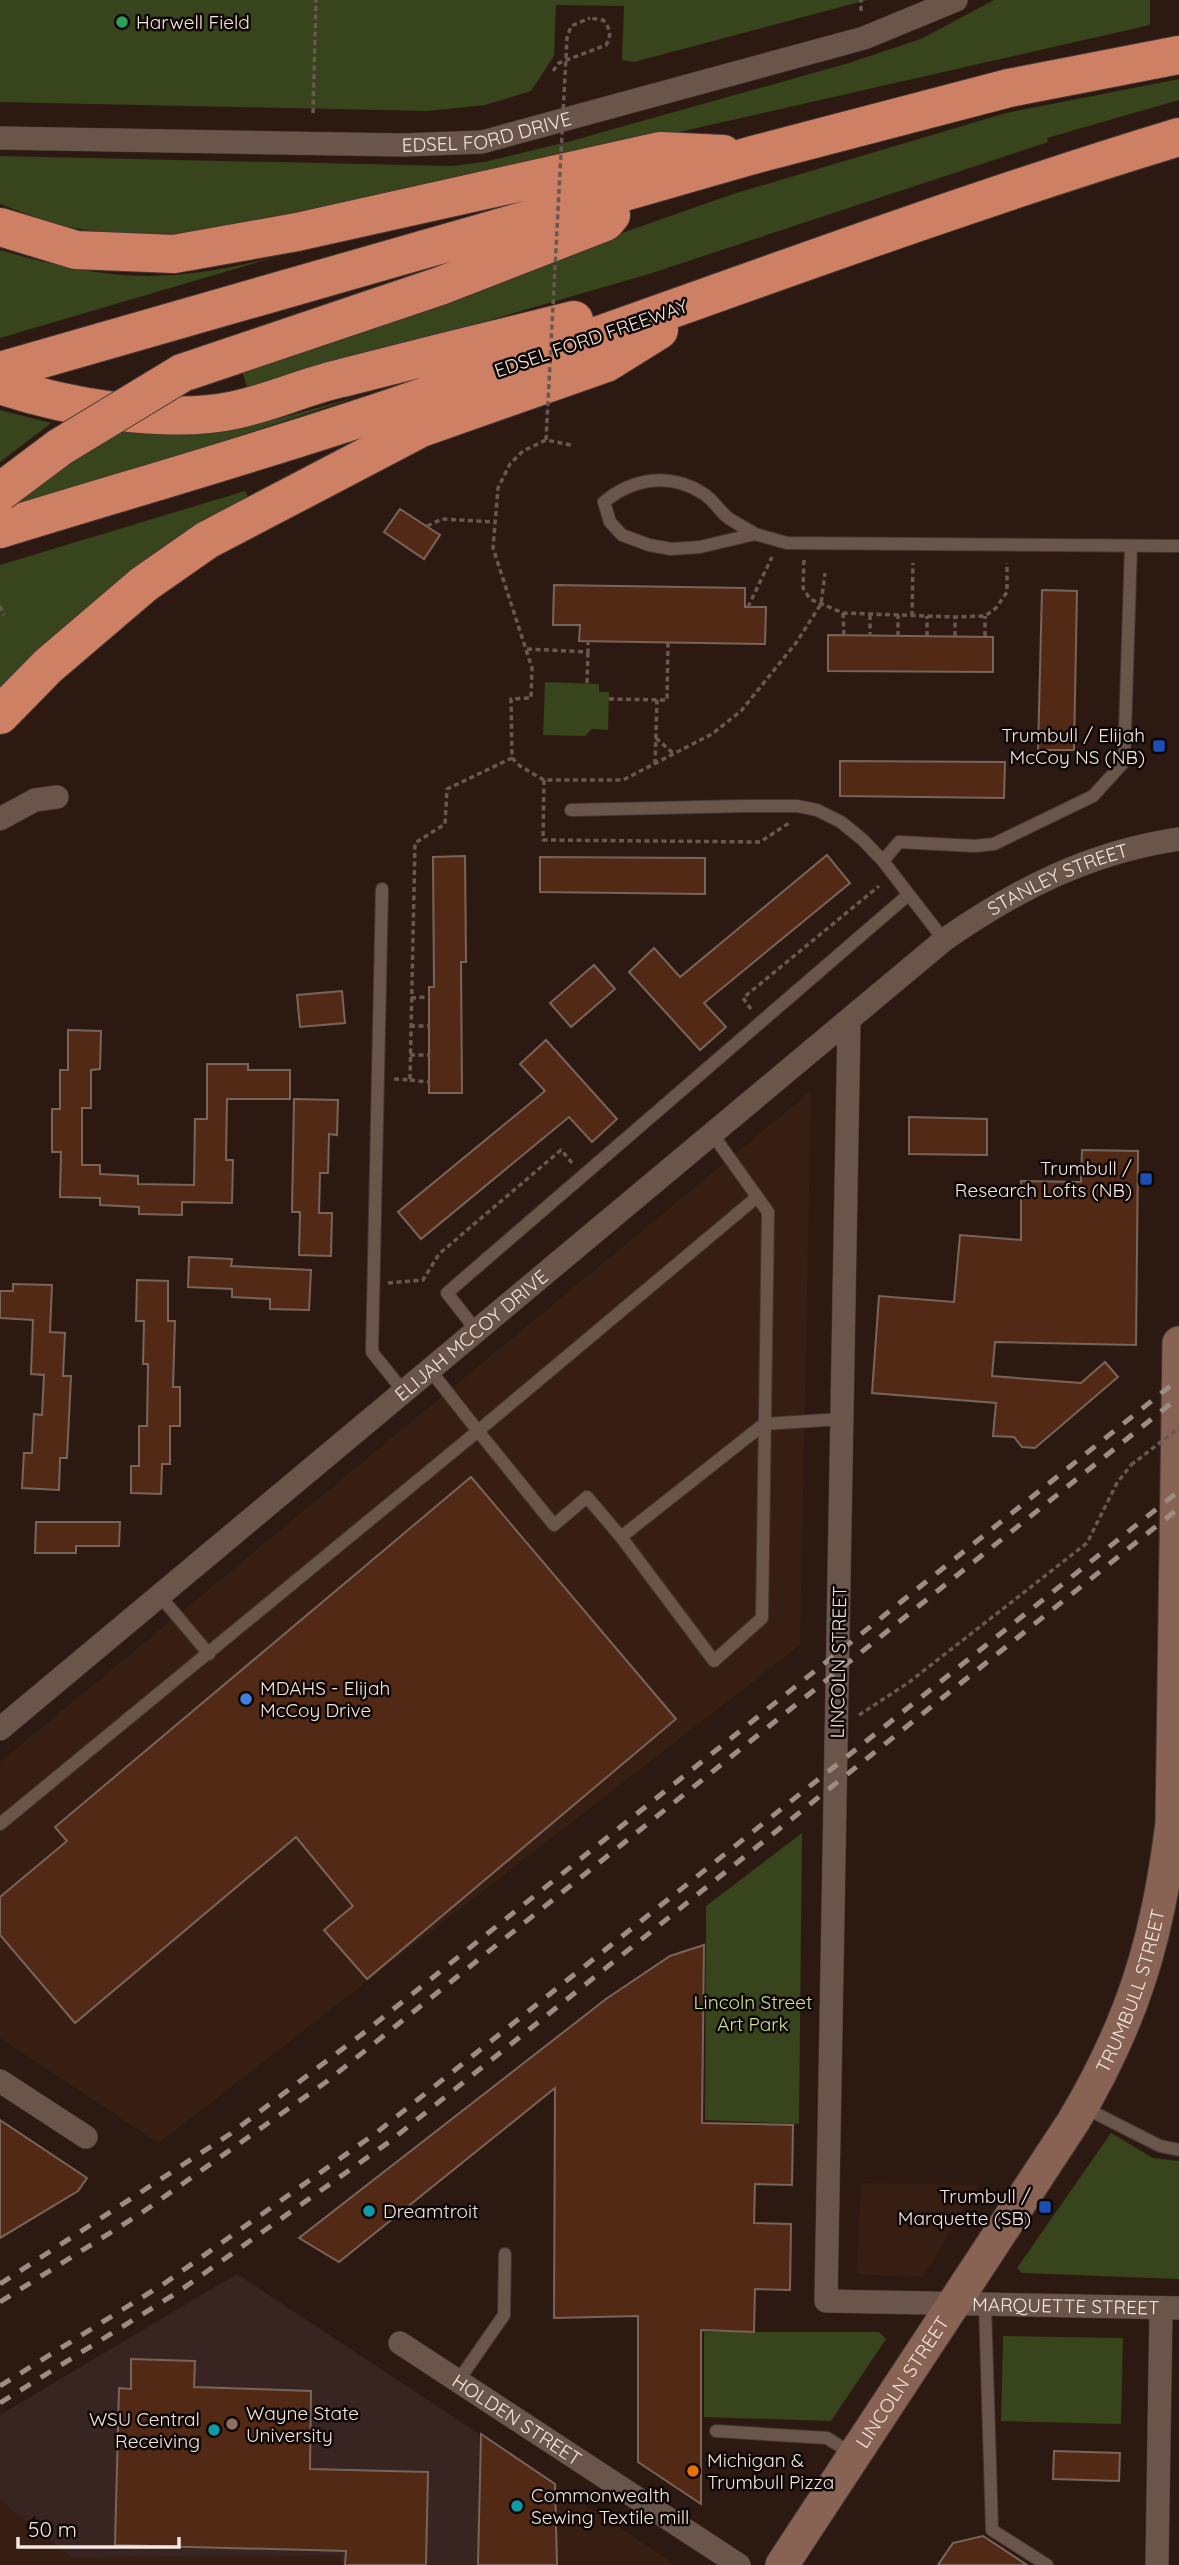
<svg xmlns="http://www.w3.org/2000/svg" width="1179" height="2565" font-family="Quicksand,sans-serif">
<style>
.built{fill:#361e13}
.education{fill:#382522}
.green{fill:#38441b}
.building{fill:#522914;stroke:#79645a;stroke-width:2}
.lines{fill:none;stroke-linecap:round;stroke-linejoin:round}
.lane-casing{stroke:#443732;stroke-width:14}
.street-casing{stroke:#443732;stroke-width:24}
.secondary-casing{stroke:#443732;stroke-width:35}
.highway-casing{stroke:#443732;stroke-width:40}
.path{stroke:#695851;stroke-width:3.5;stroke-dasharray:5 3.5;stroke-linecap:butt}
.lane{stroke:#6a554b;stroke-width:12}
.street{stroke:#6a554b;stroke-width:23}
.secondary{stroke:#886253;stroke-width:33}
.highway{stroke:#ce8065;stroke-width:38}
.rail{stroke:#9c8c86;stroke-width:5;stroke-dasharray:12 12;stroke-linecap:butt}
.highway-bridge-casing{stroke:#443732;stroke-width:40;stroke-linecap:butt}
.path-bridge{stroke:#695851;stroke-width:3.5;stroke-dasharray:5 3.5;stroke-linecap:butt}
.highway-bridge{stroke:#ce8065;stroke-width:38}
.leisure-dot{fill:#2e9e5b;stroke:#0f0705;stroke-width:2.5}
.transit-dot{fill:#1a4fb4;stroke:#0f0705;stroke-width:2.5}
.shop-dot{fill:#3f7fe0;stroke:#0f0705;stroke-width:2.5}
.culture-dot{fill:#0f9aa8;stroke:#0f0705;stroke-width:2.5}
.education-dot{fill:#8d6e63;stroke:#0f0705;stroke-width:2.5}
.food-dot{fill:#e8710a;stroke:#0f0705;stroke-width:2.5}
.labels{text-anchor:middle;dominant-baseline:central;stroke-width:5;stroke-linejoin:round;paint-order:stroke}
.poi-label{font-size:19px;fill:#f4e7e1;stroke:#0f0705;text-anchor:start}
.street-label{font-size:19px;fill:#f4e7e1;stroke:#0f0705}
.park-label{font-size:19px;fill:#cbe298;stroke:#0f0705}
</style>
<rect width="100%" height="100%" fill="#2c1a12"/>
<path class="built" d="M811 1091 800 1645 159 2143 0 2038V1762Z
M861 2183 978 2185 923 2277 857 2274Z
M479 2434 676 2565H479Z
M0 2500 72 2558 341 2555 342 2565H0Z"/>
<path class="education" d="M237 2274 479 2434 478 2565H342L341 2555 72 2558 0 2500V2415Z"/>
<path class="green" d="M0 0H867L634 62 622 60 624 6 556 5 554 56 531 91 485 105 428 111 0 102Z
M994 0H1150V25L420 191 152 239 59 226 0 204V156L452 166 484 162 571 141 849 63 921 39Z
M1179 79V100L1047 138 1048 142 649 274 279 381 247 387 241 367 733 194 1006 113Z
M0 250C114 283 174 285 289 253L0 338Z
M363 395 133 471 10 506 122 428 237 425 288 416Z
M0 410 51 423 0 462Z
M245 491 248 497 170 543 121 578 0 687V565Z
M545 682 599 684V692H609L608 730 592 729 585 736 543 735Z
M802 1833 799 2124 705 2120 706 1906Z
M1111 2133 1153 2158 1179 2161V2279L1022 2273 1017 2268Z
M704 2332H879L886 2339 831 2421 704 2417Z
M1003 2336 1123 2338 1121 2424 1001 2421Z"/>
<path class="building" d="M400 509 440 535 424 559 384 532Z
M554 585 745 588V607H766L765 644 579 641 580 625H553Z
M1042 590 1077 591 1074 750H1038Z
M828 635 993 637V672L828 671Z
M840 761 1005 762 1004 798 840 796Z
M827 855 850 883 704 1003 726 1027 700 1050 629 972 654 948 680 977Z
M465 856 466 962H461L462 1093H429V987H434L433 857Z
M540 857 705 858V894L540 892Z
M594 965 615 989 571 1027 550 1003Z
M342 991 345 1023 300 1027 297 995Z
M68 1030 101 1031 100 1069 91 1070V1108H82V1165H100V1174L138 1176V1184L194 1185 195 1119H207V1064H248V1070H290V1099H227L226 1160H233L232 1203 182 1202V1215L139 1214V1207L100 1205V1198L60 1197 61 1152H52V1109H60V1070H68Z
M546 1040 617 1119 592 1142 569 1117 421 1239 398 1212 545 1091 520 1064Z
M294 1099 338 1100 337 1135 329 1134 328 1173H320L319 1213H332L331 1256 299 1255 300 1212H292Z
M909 1117 987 1119V1155L909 1154Z
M1082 1150 1138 1151 1136 1345 995 1342 992 1376 1081 1383 1105 1362 1118 1377 1035 1448 1022 1447 1014 1437 993 1436 996 1403 872 1393 879 1296 954 1302 960 1235 1021 1240V1181L1081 1182Z
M189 1257 232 1259 231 1266 311 1270 309 1310 270 1309V1299L232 1297V1289L188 1287Z
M137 1280 168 1281V1321H175L173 1387H180V1426H170V1464H162L161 1494 131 1493V1466H139V1426H147L148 1364H143L144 1321H136Z
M13 1284 52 1285 50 1332 65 1333 63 1376H71L67 1458H60L59 1490 22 1488 24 1453H32L34 1414 42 1415 44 1375 31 1374 33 1320 0 1318V1291H13Z
M471 1477 676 1719 367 1979 324 1930 353 1906 296 1837 75 2023 0 1935V1897L67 1841 55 1827Z
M36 1522H120L119 1546H76V1553H35Z
M704 1945 702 2123 793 2125 792 2185 755 2184 754 2223 791 2224 790 2290 755 2289 754 2332 701 2330V2504L638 2462V2316L554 2318 555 2088 339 2262 299 2238 606 1999 670 1956Z
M0 2120 87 2178 78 2191 0 2238Z
M131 2359 195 2361 194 2387 311 2391 310 2469 428 2472 426 2565H345L346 2551 115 2545 119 2388 131 2389Z
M481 2434 555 2484 557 2565H478Z
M1054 2451 1120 2453 1119 2481 1053 2479Z
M983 2536 1027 2565H938L953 2543Z"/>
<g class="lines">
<defs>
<path id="lane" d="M755 534C746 528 735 523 727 517 719 510 713 500 704 494 670 472 633 478 604 502L610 522 622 535 649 545 671 549 700 547 755 534 787 543 1179 546
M571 810 745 806H797L817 810 841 822 863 840 883 861 944 940
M883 861 899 842 975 846 994 844 1093 796 1124 762 1131 546
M382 889 372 1352 404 1392
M757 1197 478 1431 554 1525 587 1497 621 1537 764 1424 842 1419
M476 1330 447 1293 908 895
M621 1537 714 1661 762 1618 768 1212 713 1135
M160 1596 209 1654
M0 1824 478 1431 430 1370
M1083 2107 1160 2146 1179 2150
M985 2304 992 2530 1047 2565
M458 2381 504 2315 505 2254
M716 2431 827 2438 854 2455"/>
<g id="street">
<path id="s1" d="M0 138 403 145 482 142 864 38 956 0"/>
<path d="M0 819 35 800 57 797"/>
<path id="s2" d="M849 1022 826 2301 1179 2308"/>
<path id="s3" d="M0 1729 944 940C1017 889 1090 852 1179 839"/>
<path d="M0 2081 86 2137"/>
<path id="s4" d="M400 2343 739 2565"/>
<path d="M1157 2565 1161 2308"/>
</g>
<g id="secondary">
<path id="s5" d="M782 2565 1073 2122C1133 2022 1158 1938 1172 1823L1179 1343"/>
</g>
<path id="highway" d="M0 227 76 250 174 254 297 232 660 151 723 154
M0 371 753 155 1009 88 1179 55
M182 373 440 286 605 222 611 215
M0 385C65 407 167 425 235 410 272 402 306 386 342 378 419 358 497 339 574 320
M0 529C133 488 268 450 400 405 660 316 916 217 1179 137
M0 715 48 666 144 584 207 540 421 428 606 363 659 330"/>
</defs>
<use href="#lane" class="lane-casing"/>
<use href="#street" class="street-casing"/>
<use href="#secondary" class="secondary-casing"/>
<use href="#highway" class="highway-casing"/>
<path class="path" d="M861 11V0
M553 71 559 63 606 45C612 36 610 28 603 20L590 18
M313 113 316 0
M427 526 442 519 495 522
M804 560 803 588 810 599 843 613 955 617 985 616 996 608 1007 592V563
M0 606 4 615
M748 607 772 557
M843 613 844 635
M870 615V636
M912 616 913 563
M898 636V615
M927 636V616
M955 636V617
M985 636V616
M527 649 588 652V641
M587 683 588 652
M609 699 667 700 668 643
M656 738 675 755
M512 758 520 766 544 780H623L712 734 741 711 796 643 821 604 825 573
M655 764 657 700
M544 780 543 840 760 842 789 823
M411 998 429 997
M751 1009 743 998 879 886
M410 1026H429
M410 1055H429
M394 1079 410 1080 415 843 445 824 447 789 512 758 511 699 531 698 532 668 493 548 498 488 510 464 523 451 546 440 571 445
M410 1080 429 1082
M388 1283 423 1280 439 1254 561 1150 573 1164
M859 1715 908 1683 1087 1543 1117 1483 1131 1465"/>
<use href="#lane" class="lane"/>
<use href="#street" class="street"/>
<use href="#secondary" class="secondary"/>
<use href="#highway" class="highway"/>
<path class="rail" d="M0 2284 230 2134 361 2035 1179 1379
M0 2302 140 2214 326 2082 1179 1397
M0 2386 165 2283 376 2133 1179 1491
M0 2403 178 2292 389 2142 1179 1508"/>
<defs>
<path id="highway-bridge" d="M0 492 60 447 182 373"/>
</defs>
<use href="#highway-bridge" class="highway-bridge-casing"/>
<path class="path-bridge" d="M546 440 567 38 571 26 590 18
M1131 1465 1179 1428"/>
<use href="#highway-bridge" class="highway-bridge"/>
</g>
<circle class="leisure-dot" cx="122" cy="22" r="7"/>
<g class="transit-dot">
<rect x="1152" y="739" width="14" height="14" rx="3.5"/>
<rect x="1139" y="1172" width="14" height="14" rx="3.5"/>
<rect x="1038" y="2200" width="14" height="14" rx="3.5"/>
</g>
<circle class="shop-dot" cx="246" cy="1699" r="7"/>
<g class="culture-dot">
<circle cx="369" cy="2211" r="7"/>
<circle cx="214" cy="2430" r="7"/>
<circle cx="517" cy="2506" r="7"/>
</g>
<circle class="education-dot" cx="232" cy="2424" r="7"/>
<circle class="food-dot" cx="693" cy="2471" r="7"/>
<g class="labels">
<g class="poi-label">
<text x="136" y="22">Harwell Field</text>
<text x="1145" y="735" text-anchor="end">Trumbull / Elijah<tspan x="1145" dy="22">McCoy NS (NB)</tspan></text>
<text x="1132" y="1168" text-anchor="end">Trumbull /<tspan x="1132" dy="22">Research Lofts (NB)</tspan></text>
<text x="260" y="1688">MDAHS - Elijah<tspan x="260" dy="22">McCoy Drive</tspan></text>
<text x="1031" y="2196" text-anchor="end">Trumbull /<tspan x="1031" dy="22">Marquette (SB)</tspan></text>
<text x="383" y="2211">Dreamtroit</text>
<text x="246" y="2413">Wayne State<tspan x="246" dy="22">University</tspan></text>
<text x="200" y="2419" text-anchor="end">WSU Central<tspan x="200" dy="22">Receiving</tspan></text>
<text x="707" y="2460">Michigan &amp;<tspan x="707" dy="22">Trumbull Pizza</tspan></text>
<text x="531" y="2495">Commonwealth<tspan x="531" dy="22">Sewing Textile mill</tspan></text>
</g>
<g class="street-label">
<text stroke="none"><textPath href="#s1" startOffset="488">EDSEL FORD DRIVE</textPath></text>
<text transform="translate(591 338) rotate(-19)">EDSEL FORD FREEWAY</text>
<text stroke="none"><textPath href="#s3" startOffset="1360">STANLEY STREET</textPath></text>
<text stroke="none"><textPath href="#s3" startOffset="614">ELIJAH MCCOY DRIVE</textPath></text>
<text transform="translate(838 1662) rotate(-89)">LINCOLN STREET</text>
<text stroke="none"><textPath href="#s5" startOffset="674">TRUMBULL STREET</textPath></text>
<text stroke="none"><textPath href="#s2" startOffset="1519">MARQUETTE STREET</textPath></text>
<text stroke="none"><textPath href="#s5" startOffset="219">LINCOLN STREET</textPath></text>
<text stroke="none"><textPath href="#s4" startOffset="140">HOLDEN STREET</textPath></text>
</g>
<g class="park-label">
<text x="753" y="2002">Lincoln Street<tspan x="753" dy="22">Art Park</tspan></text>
</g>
</g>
<path d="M18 2537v10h161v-10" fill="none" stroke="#f4e7e1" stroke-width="3.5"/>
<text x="28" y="2537" font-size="21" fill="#f4e7e1" stroke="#0f0705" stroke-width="5" paint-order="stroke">50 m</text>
</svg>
